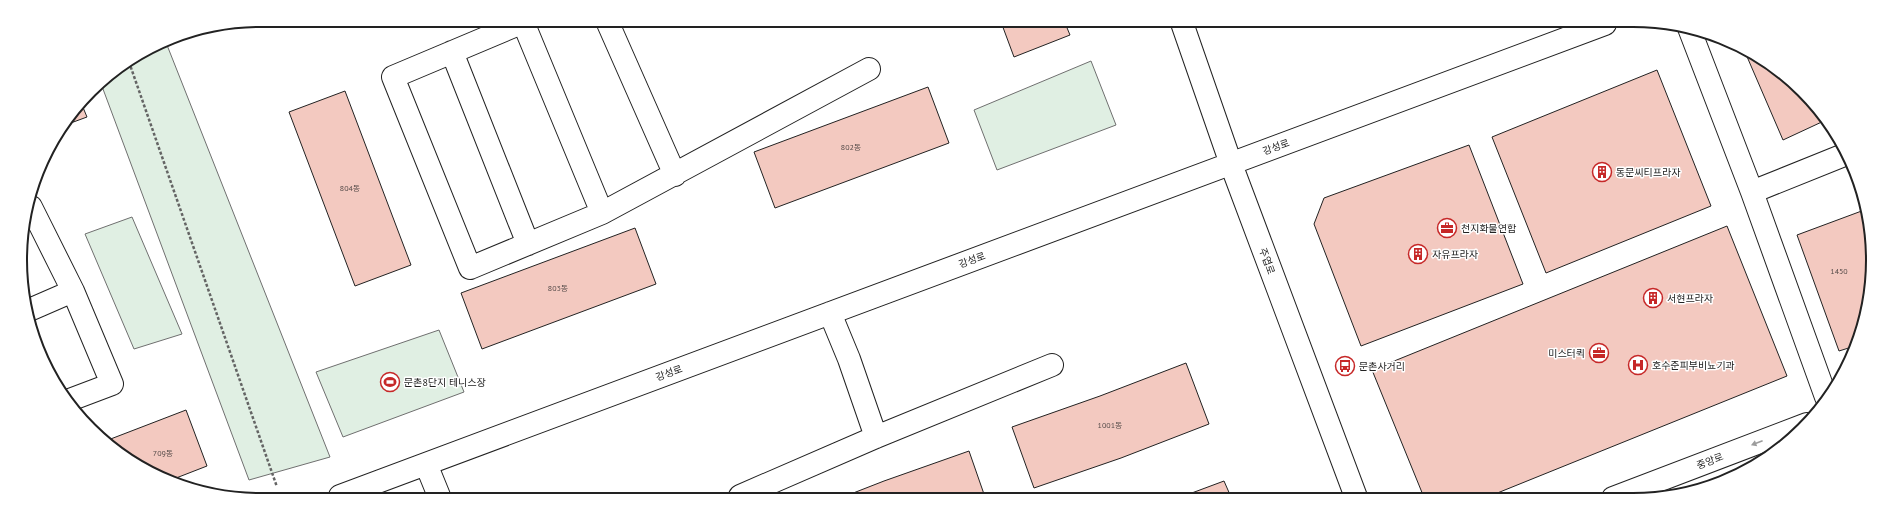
<svg xmlns="http://www.w3.org/2000/svg" width="1893" height="520" font-family="'PT Sans','Noto Sans KR',sans-serif">
<style>
.green{fill:#e0efe3;stroke:#6f6f6f}
.building{fill:#f3c9c0;stroke:#222}
.lines{fill:none;stroke-linecap:round;stroke-linejoin:round}
.minor-casing{stroke:#222;stroke-width:24}
.major-casing{stroke:#222;stroke-width:24}
.path{stroke:#646464;stroke-width:2.5;stroke-dasharray:3 2;stroke-linecap:butt}
.minor{stroke:#fff;stroke-width:22}
.major{stroke:#fff;stroke-width:22}
.oneway{fill:#9c9c9c}
.labels{text-anchor:middle;dominant-baseline:central;stroke-width:3;stroke-linejoin:round;paint-order:stroke}
.number-label{font-size:8px;fill:#564c4a}
.street-label{font-size:10px;fill:#222;stroke:#fff}
.poi-label{font-size:10px;fill:#222;stroke:#fff;text-anchor:start}
.rim{fill:none;stroke:#222;stroke-width:2}
</style>
<rect width="100%" height="100%" fill="#fff"/>
<path class="green" d="M165 40 330 457 249 480 100 81Z
M1091 61 1116 125 997 170 974 110Z
M132 217 182 334 134 349 85 234Z
M439 330 464 392 343 437 316 372Z"/>
<path class="building" d="M1001 22 1065 23 1070 35 1014 57Z
M1745 52 1766 60 1826 120 1783 140Z
M1657 70 1711 206 1546 273 1492 137Z
M928 87 949 143 775 208 754 152Z
M345 91 411 265 355 286 289 112Z
M82 105 87 117 68 124Z
M1469 145 1523 284 1361 346 1314 224 1324 198Z
M1867 209 1868 213V307L1855 346 1839 351 1797 235Z
M1727 226 1787 376 1485 498H1427L1423 495 1372 370Z
M635 228 656 284 482 349 461 293Z
M1186 363 1209 424 1121 458 1034 488 1012 427 1100 396Z
M186 410 207 466 171 480 140 468 108 440Z
M969 451 985 497H843L884 481Z
M1224 481 1231 497H1181Z"/>
<g class="lines">
<defs>
<path id="minor" d="M526 21 393 77 470 268 602 213 869 69
M607 21 675 175
M523 22 602 213
M1182 23 1231 164 1356 497
M1689 28 1752 192 1826 397
M452 52 528 244
M1752 192 1844 155
M31 207 73 291 112 384 67 401
M27 311 73 291
M830 313 849 359 876 437
M426 464 439 496
M340 496 1605 24
M740 496 876 437 1052 365"/>
<path id="major" d="M1613 498 1807 424"/>
</defs>
<use href="#minor" class="minor-casing"/>
<use href="#major" class="major-casing"/>
<path class="path" d="M129 62 277 487"/>
<use href="#minor" class="minor"/>
<use href="#major" class="major"/>
</g>
<defs><path id="oneway-solid" d="M-6-.8H1V-3.2L6.5 0L1 3.2V.8H-6Z"/></defs>
<use class="oneway" href="#oneway-solid" transform="translate(1757 443) rotate(159)"/>
<defs>
<symbol id="building-ring" viewBox="-11 -11 22 22"><circle r="9.5" fill="#fff" stroke="#c62828" stroke-width="1.5"/><path d="M-4-6H4V6H1V3H-1V6H-4ZM-2.5-4.3h1.7v1.8h-1.7ZM.8-4.3h1.7v1.8H.8ZM-2.5-1h1.7V.8h-1.7ZM.8-1h1.7V.8H.8Z" fill="#c62828"/></symbol>
<symbol id="office-ring" viewBox="-11 -11 22 22"><circle r="9.5" fill="#fff" stroke="#c62828" stroke-width="1.5"/><path d="M-6-3h4V-5.5h4V-3h4V5H-6ZM-1-4.5V-3h2v-1.5ZM-6 0V1H6V0Z" fill="#c62828"/></symbol>
<symbol id="hospital-ring" viewBox="-11 -11 22 22"><circle r="9.5" fill="#fff" stroke="#c62828" stroke-width="1.5"/><path d="M-5-5h3v3.5h4V-5h3V5h-3V1.5h-4V5h-3Z" fill="#c62828"/></symbol>
<symbol id="bus-ring" viewBox="-11 -11 22 22"><circle r="9.5" fill="#fff" stroke="#c62828" stroke-width="1.5"/><path d="M-5-6H5V4H4V6H2V4H-2V6H-4V4H-5ZM-3.5-4V0h7V-4ZM-3.5 1.2v1.5H-2V1.2ZM2 1.2v1.5H3.5V1.2Z" fill="#c62828"/></symbol>
<symbol id="stadium-ring" viewBox="-11 -11 22 22"><circle r="9.5" fill="#fff" stroke="#c62828" stroke-width="1.5"/><path d="M0-5a6.5 5 0 1 0 0 10a6.5 5 0 1 0 0-10ZM-3.5-1.8h7v3.6h-7Z" fill="#c62828"/></symbol>
</defs>
<g fill-rule="evenodd">
<use href="#building-ring" x="1591" y="161" width="22" height="22"/>
<use href="#office-ring" x="1436" y="217" width="22" height="22"/>
<use href="#building-ring" x="1407" y="243" width="22" height="22"/>
<use href="#building-ring" x="1642" y="287" width="22" height="22"/>
<use href="#office-ring" x="1588" y="342" width="22" height="22"/>
<use href="#hospital-ring" x="1627" y="354" width="22" height="22"/>
<use href="#bus-ring" x="1334" y="355" width="22" height="22"/>
<use href="#stadium-ring" x="379" y="371" width="22" height="22"/>
</g>
<g class="labels">
<g class="number-label">
<text x="851" y="147">802동</text>
<text x="350" y="188">804동</text>
<text x="1839" y="271">1450</text>
<text x="558" y="288">803동</text>
<text x="1110" y="425">1001동</text>
<text x="163" y="453">709동</text>
</g>
<g class="street-label">
<text transform="translate(1276 147) rotate(-20)">강성로</text>
<text transform="translate(972 260) rotate(-20)">강성로</text>
<text transform="translate(1267 261) rotate(70)">주엽로</text>
<text transform="translate(669 373) rotate(-20)">강성로</text>
<text transform="translate(1710 461) rotate(-21)">중앙로</text>
</g>
<g class="poi-label">
<text x="1616" y="172">동문씨티프라자</text>
<text x="1461" y="228">천지화물연합</text>
<text x="1432" y="254">자유프라자</text>
<text x="1667" y="298">서현프라자</text>
<text x="1585" y="353" text-anchor="end">미스터퀵</text>
<text x="1652" y="365">호수준피부비뇨기과</text>
<text x="1359" y="366">문촌사거리</text>
<text x="404" y="382">문촌8단지 테니스장</text>
</g>
</g>
<path d="M0 0H1893V520H0ZM260 27H1633A233 233 0 0 1 1866 260V260A233 233 0 0 1 1633 493H260A233 233 0 0 1 27 260V260A233 233 0 0 1 260 27Z" fill="#fff" fill-rule="evenodd"/>
<path class="rim" d="M260 27H1633A233 233 0 0 1 1866 260V260A233 233 0 0 1 1633 493H260A233 233 0 0 1 27 260V260A233 233 0 0 1 260 27Z"/>
</svg>
